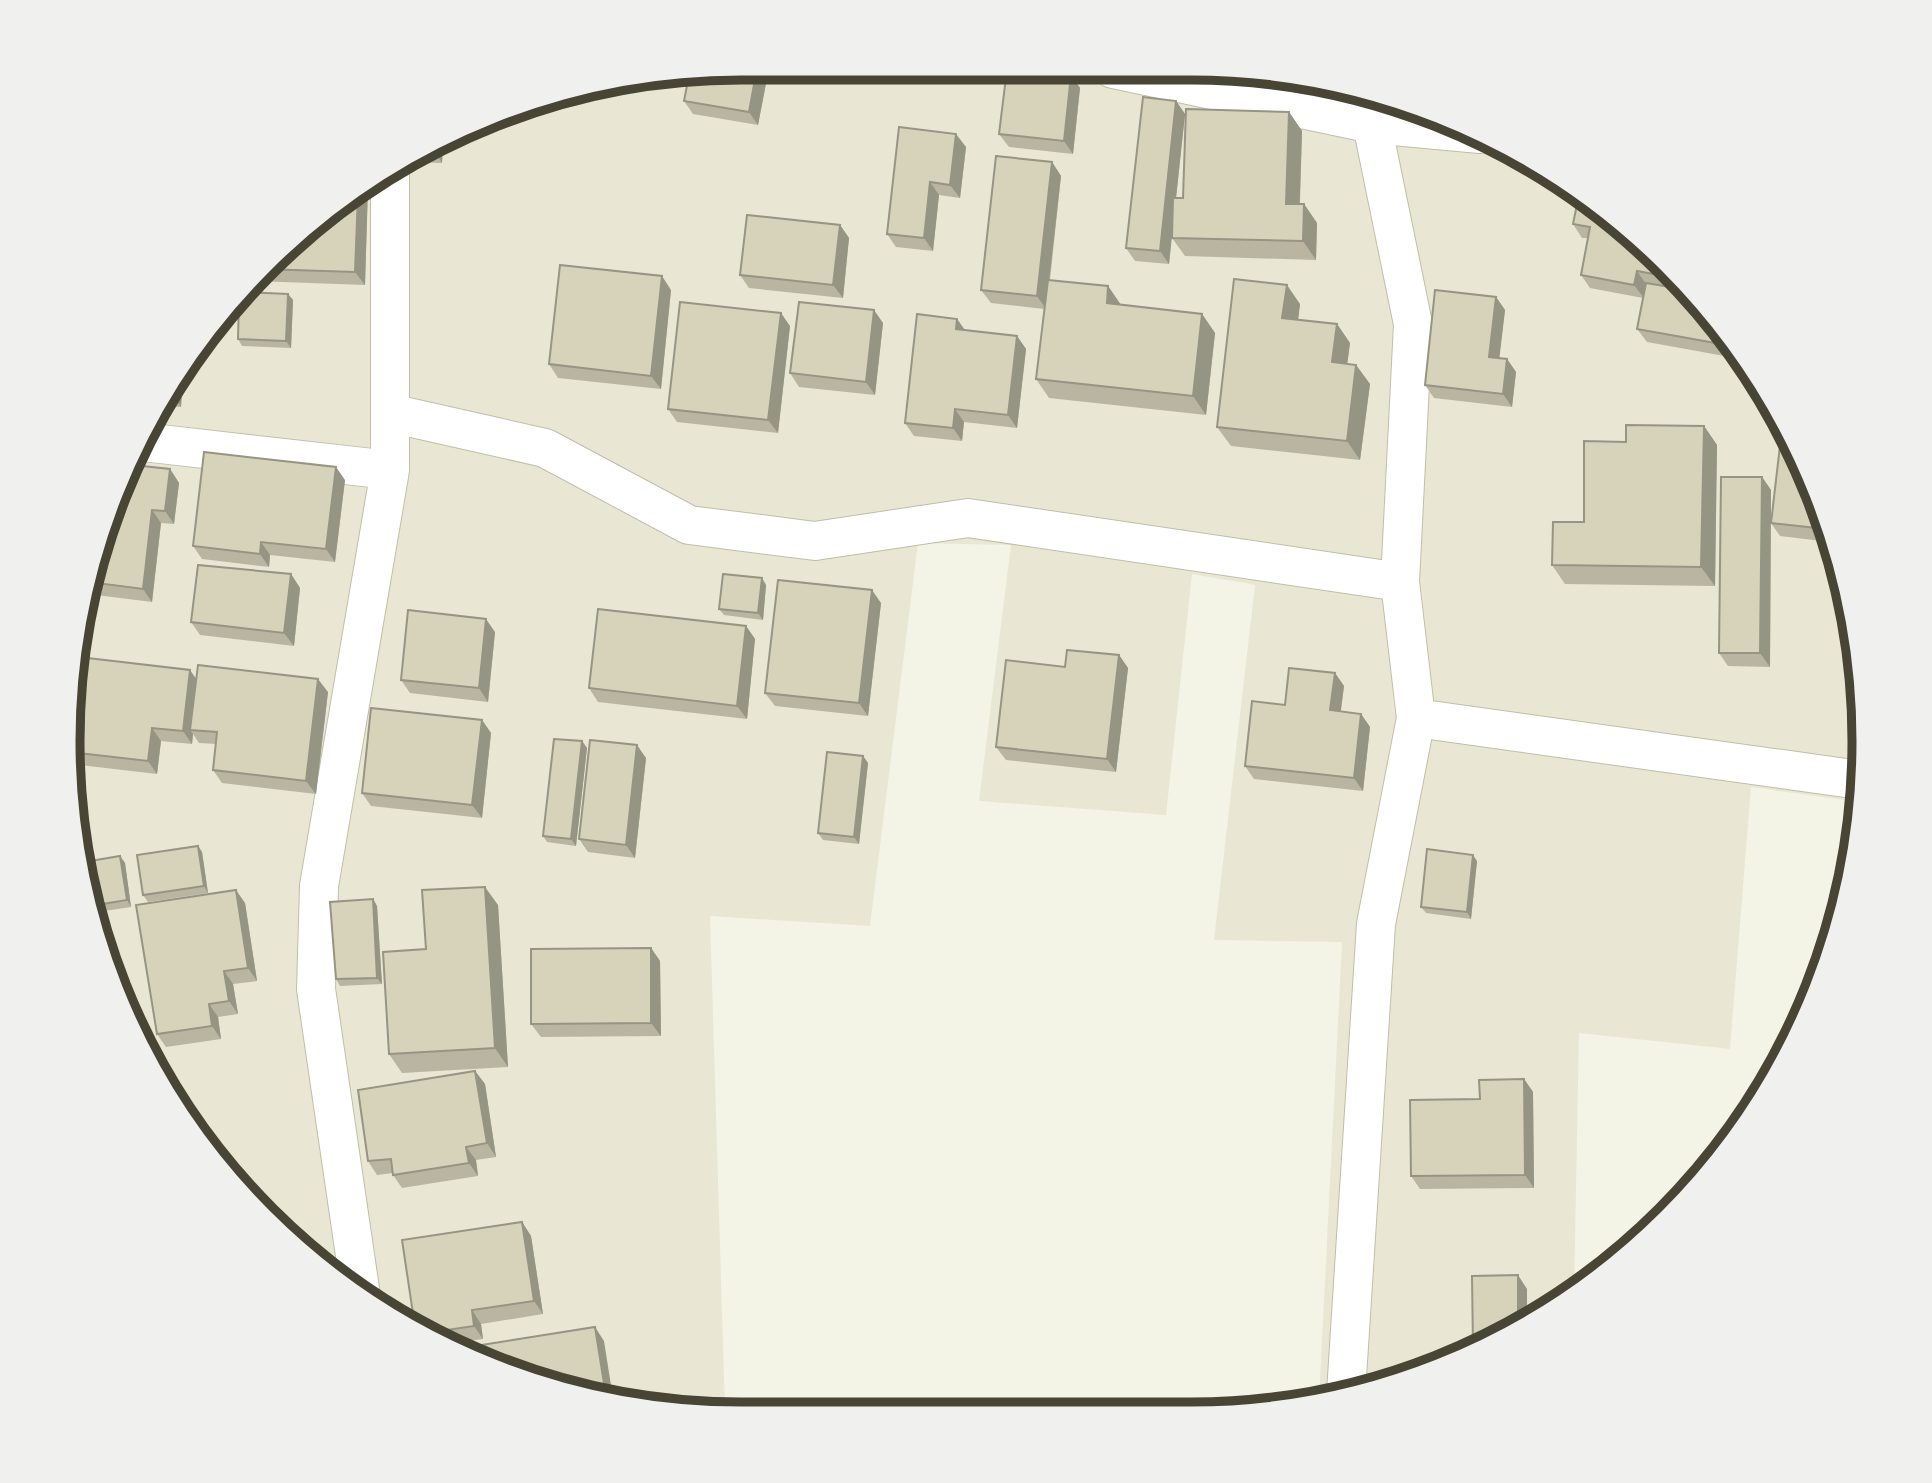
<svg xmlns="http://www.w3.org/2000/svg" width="1932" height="1483" font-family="Figtree,sans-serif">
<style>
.residential{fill:#e9e7d4}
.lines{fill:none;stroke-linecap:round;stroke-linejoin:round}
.minor-casing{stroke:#c0bea8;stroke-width:40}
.minor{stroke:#fff;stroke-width:38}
.wall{fill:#b9b5a1}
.shaded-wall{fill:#969483}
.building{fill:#d7d3bb;stroke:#969483;stroke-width:2}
.rim{fill:none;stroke:#484535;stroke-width:9}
</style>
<rect width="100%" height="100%" fill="#f4f4e6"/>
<path class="residential" d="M742 68 1234 70 1365 91 1489 138 1600 207 1751 368 1813 484 1851 611 1864 742 1858 802 1751 787 1730 1049 1579 1033 1574 1294 1564 1302 1407 1379 1319 1400 1342 942 1214 940 1255 585 1192 574 1166 815 979 801 1011 545 918 543 870 926 710 916 725 1409H653L484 1364 368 1301 265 1217 181 1115 91 916 68 742 91 568 158 405 265 266 405 159 567 91Z"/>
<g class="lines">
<defs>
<path id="minor" d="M1113 69 1372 124 1480 134
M390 413 545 448 689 525 815 541 968 518 1400 582
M143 442 390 470
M1416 718 1860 780
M361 1296 316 989 319 886 390 470V170
M1346 1393 1376 924 1416 718 1400 582 1413 324 1372 124V94"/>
</defs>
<use href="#minor" class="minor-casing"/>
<use href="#minor" class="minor"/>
</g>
<path class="wall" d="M741 68H769L758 125 693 114 684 101Z
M1071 75 1080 88 1073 154 1009 147 999 134Z
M1176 101 1185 114 1176 198H1183L1289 112 1302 131 1300 204H1304L1317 223 1316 260 1185 256 1172 238V232L1169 264 1135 261 1126 248Z
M899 127 966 147 960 198 939 195 933 251 896 247 887 234Z
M443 143 442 163 411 162 408 157Z
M1052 162 1061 176 1050 280 1108 286 1121 305 1202 314 1215 333 1206 415 1049 398 1036 379 1044 309 991 303 981 290Z
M368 186 365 285 253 281 265 266Z
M1600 207 1731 347 1730 357 1647 342 1637 329 1643 298 1590 288 1581 275 1588 238H1582L1573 224Z
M840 225 849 238 843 298 749 288 740 275Z
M671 290 661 389 558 378 549 364Z
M288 294 293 300 291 348 242 346 238 339Z
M1496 297 1505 310 1499 358 1507 359 1516 372 1512 407 1434 398 1425 385Z
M1300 304 1298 320 1337 324 1350 343 1347 364 1356 365 1370 384 1360 460 1231 446 1217 427Z
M957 319 965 330 1017 336 1026 349 1017 428 964 422 962 441 914 436 905 423Z
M883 323 875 395 799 387 790 373Z
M790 326 778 433 677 422 668 409Z
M183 374 181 407 158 406Z
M1704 426 1717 445 1715 586 1565 584 1552 565 1584 522 1626 442Z
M170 469 179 483 174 524 161 523 152 602 88 594 91 568Z
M1762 477 1771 490 1770 667 1728 666 1719 653Z
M345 480 335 562 270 555 269 567 202 559 193 546Z
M1813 484 1830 542 1780 536 1771 523Z
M291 574 300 588 294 646 200 635 191 622Z
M766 585 763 620 724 615 719 609Z
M881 603 868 716 775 706 765 693Z
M746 626 755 639 747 719 598 702 589 688Z
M495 632 488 702 410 693 401 680Z
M1119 655 1128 668 1116 772 1006 760 996 747 1065 667Z
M1335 673 1344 686 1341 711 1361 714 1370 727 1363 791 1254 779 1245 766 1285 705Z
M196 678 328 692 316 794 222 783 213 770 216 744 199 743 193 734 192 744 161 741 157 774 71 764 68 742Z
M482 720 491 733 482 818 371 806 362 793Z
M582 741 587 748 576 846 547 842 543 836Z
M863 756 868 763 859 844 823 840 818 833Z
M646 758 635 858 588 852 579 839Z
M198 846 202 852 208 893 148 902 143 895Z
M120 856 125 863 131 907 91 913 84 862Z
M1477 861 1471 919 1426 913 1421 907Z
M373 899 377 906 382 984 340 986 336 979Z
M245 903 257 981 233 984 238 1014 218 1017 221 1039 166 1047 157 1034Z
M498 905 508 1067 402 1073 389 1054 426 949Z
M651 948 660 961 661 1036 541 1037 531 1024Z
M475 1071 485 1084 496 1157 476 1160 478 1176 402 1188 393 1175V1173L377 1175 368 1161Z
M1524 1079 1533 1092 1534 1188 1420 1189 1411 1176 1480 1099Z
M522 1222 531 1236 543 1314 481 1324 483 1339 448 1344 415 1327Z"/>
<path class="shaded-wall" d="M757 68H769L758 125 749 112Z
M1071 75 1080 88 1073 154 1064 141Z
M1176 101 1185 114 1169 264 1160 251Z
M1289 112 1302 131 1299 222 1286 204Z
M956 134 966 147 960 198 950 185Z
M443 143 442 163 438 156V145Z
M1052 162 1061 176 1046 309 1037 296Z
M930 182 939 195 933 251 924 238Z
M368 186 365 285 355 272 358 194Z
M1304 204 1317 223 1316 260 1303 241Z
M840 225 849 238 843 298 833 285Z
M1637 271 1646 284 1644 298 1634 285Z
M662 276 671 290 661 389 651 376Z
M1287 285 1300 304 1296 337 1282 318Z
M1108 286 1121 305 1107 303Z
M288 294 293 300 291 348 286 341Z
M1496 297 1505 310 1498 370 1489 357Z
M874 310 883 323 875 395 866 382Z
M781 313 790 326 778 433 768 420Z
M1202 314 1215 333 1206 415 1193 396Z
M957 319 966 332 956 329Z
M1337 324 1350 343 1345 381 1332 362Z
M1017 336 1026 349 1017 428 1008 415Z
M1722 337 1731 347 1730 357 1721 344Z
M1507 359 1516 372 1512 407 1503 394Z
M1356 365 1370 384 1360 460 1347 441Z
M183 374 181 407 172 394V387Z
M955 409 964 422 962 441 953 428Z
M1704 426 1717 445 1715 586 1701 567Z
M336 467 345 480 335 562 326 549Z
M170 469 179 483 174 524 165 511Z
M1762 477 1771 490 1770 667 1760 653Z
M152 510 161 523 152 602 143 589Z
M261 542 270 555 269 567 260 554Z
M291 574 300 588 294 646 284 633Z
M762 578 766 585 763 620 758 613Z
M872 590 881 603 868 716 859 703Z
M486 619 495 632 488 702 479 688Z
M746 626 755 639 747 719 737 706Z
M1119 655 1128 668 1116 772 1107 759Z
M190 670 199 683 190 730 193 734 192 744 183 731Z
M1335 673 1344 686 1339 723 1330 710Z
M318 679 328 692 316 794 306 781Z
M1361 714 1370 727 1363 791 1354 778Z
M482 720 491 733 482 818 472 805Z
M152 728 161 741 157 774 148 761Z
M582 741 587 748 576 846 571 839Z
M637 745 646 758 635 858 626 845Z
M863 756 868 763 859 844 854 837Z
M198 846 202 852 208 893 204 886Z
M1473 855 1477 861 1471 919 1467 912Z
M120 856 125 863 131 907 127 900Z
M485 887 498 905 508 1067 495 1048Z
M236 890 245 903 257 981 248 968Z
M373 899 377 906 382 984 377 978Z
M651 948 660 961 661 1036 651 1023Z
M224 971 233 984 238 1014 229 1001Z
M209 1004 218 1017 221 1039 212 1026Z
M475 1071 485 1084 496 1157 487 1143Z
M1524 1079 1533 1092 1534 1188 1525 1175Z
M466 1147 476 1160 478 1176 469 1163Z
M522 1222 531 1236 543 1314 534 1301Z
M1518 1275 1527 1289V1320L1518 1324Z
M472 1310 481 1324 483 1339 474 1326Z
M595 1327 604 1341 613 1398 606 1396Z"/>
<path class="building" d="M741 68H757L749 112 684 101 689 75Z
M1007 69H1022L1071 75 1064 141 999 134Z
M1143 97 1176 101 1160 251 1126 248Z
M1186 109 1289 112 1286 204H1304L1303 241 1172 238 1173 198H1183Z
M899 127 956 134 950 185 930 182 924 238 887 234Z
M438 145V156H412Z
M996 156 1052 162 1037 296 981 290Z
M358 194 355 272 263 269 265 266Z
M1579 194 1600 207 1665 276 1637 271 1634 285 1581 275 1590 227 1573 224Z
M747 215 840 225 833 285 740 275Z
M560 265 662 276 651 376 549 364Z
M1234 279 1287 285 1282 318 1337 324 1332 362 1356 365 1347 441 1217 427Z
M1048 280 1108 286 1107 303 1202 314 1193 396 1036 379Z
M1646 283 1676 288 1722 337 1721 344 1637 329Z
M1435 290 1496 297 1489 357 1507 359 1503 394 1425 385Z
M245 292 288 294 286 341 238 339 239 299Z
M680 302 781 313 768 420 668 409Z
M799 302 874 310 866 382 790 373Z
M917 314 957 319 956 329 1017 336 1008 415 955 409 953 428 905 423Z
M172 387V394H167Z
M1626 425 1704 426 1701 567 1552 565 1553 522H1584V441L1626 442Z
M1781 437 1788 438 1813 484 1826 529 1771 523Z
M204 452 336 467 326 549 261 542 260 554 193 546Z
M133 465 170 469 165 511 152 510 143 589 89 582 91 568Z
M1721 477H1762L1760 653H1719Z
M198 565 291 574 284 633 191 622Z
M723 574 762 578 758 613 719 609Z
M778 580 872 590 859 703 765 693Z
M598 609 746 626 737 706 589 688Z
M408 610 486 619 479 688 401 680Z
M1067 650 1119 655 1107 759 996 747 1006 660 1065 667Z
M79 657 190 670 183 731 152 728 148 761 70 752 68 742Z
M198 665 318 679 306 781 213 770 217 732 190 730Z
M1289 668 1335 673 1330 710 1361 714 1354 778 1245 766 1252 701 1285 705Z
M371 708 482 720 472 805 362 793Z
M554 739 582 741 571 839 543 836Z
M590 740 637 745 626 845 579 839Z
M827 752 863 756 854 837 818 833Z
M198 846 204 886 143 895 137 855Z
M1427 849 1473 855 1467 912 1421 907Z
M120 856 127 900 90 906 84 862Z
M485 887 495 1048 389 1054 383 952 426 949 422 890Z
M236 890 248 968 224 971 229 1001 209 1004 212 1026 157 1034 136 905Z
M373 899 377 978 336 979 330 902Z
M651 948V1023L531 1024V949Z
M475 1071 487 1143 466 1147 469 1163 393 1175 391 1159 368 1161 358 1090Z
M1524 1079 1525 1175 1411 1176 1410 1100 1480 1099 1479 1080Z
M522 1222 534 1301 472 1310 474 1326 427 1333 415 1327 402 1240Z
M1518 1275V1324L1473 1347 1472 1276Z
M595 1327 606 1396 484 1364 456 1349Z"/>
<path d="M0 0H1932V1483H0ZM741 80H1191A661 661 0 0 1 1852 741V741A661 661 0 0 1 1191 1402H741A661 661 0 0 1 80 741V741A661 661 0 0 1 741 80Z" fill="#f0f0ef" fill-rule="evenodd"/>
<path class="rim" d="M741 80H1191A661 661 0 0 1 1852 741V741A661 661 0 0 1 1191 1402H741A661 661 0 0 1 80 741V741A661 661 0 0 1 741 80Z"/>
</svg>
